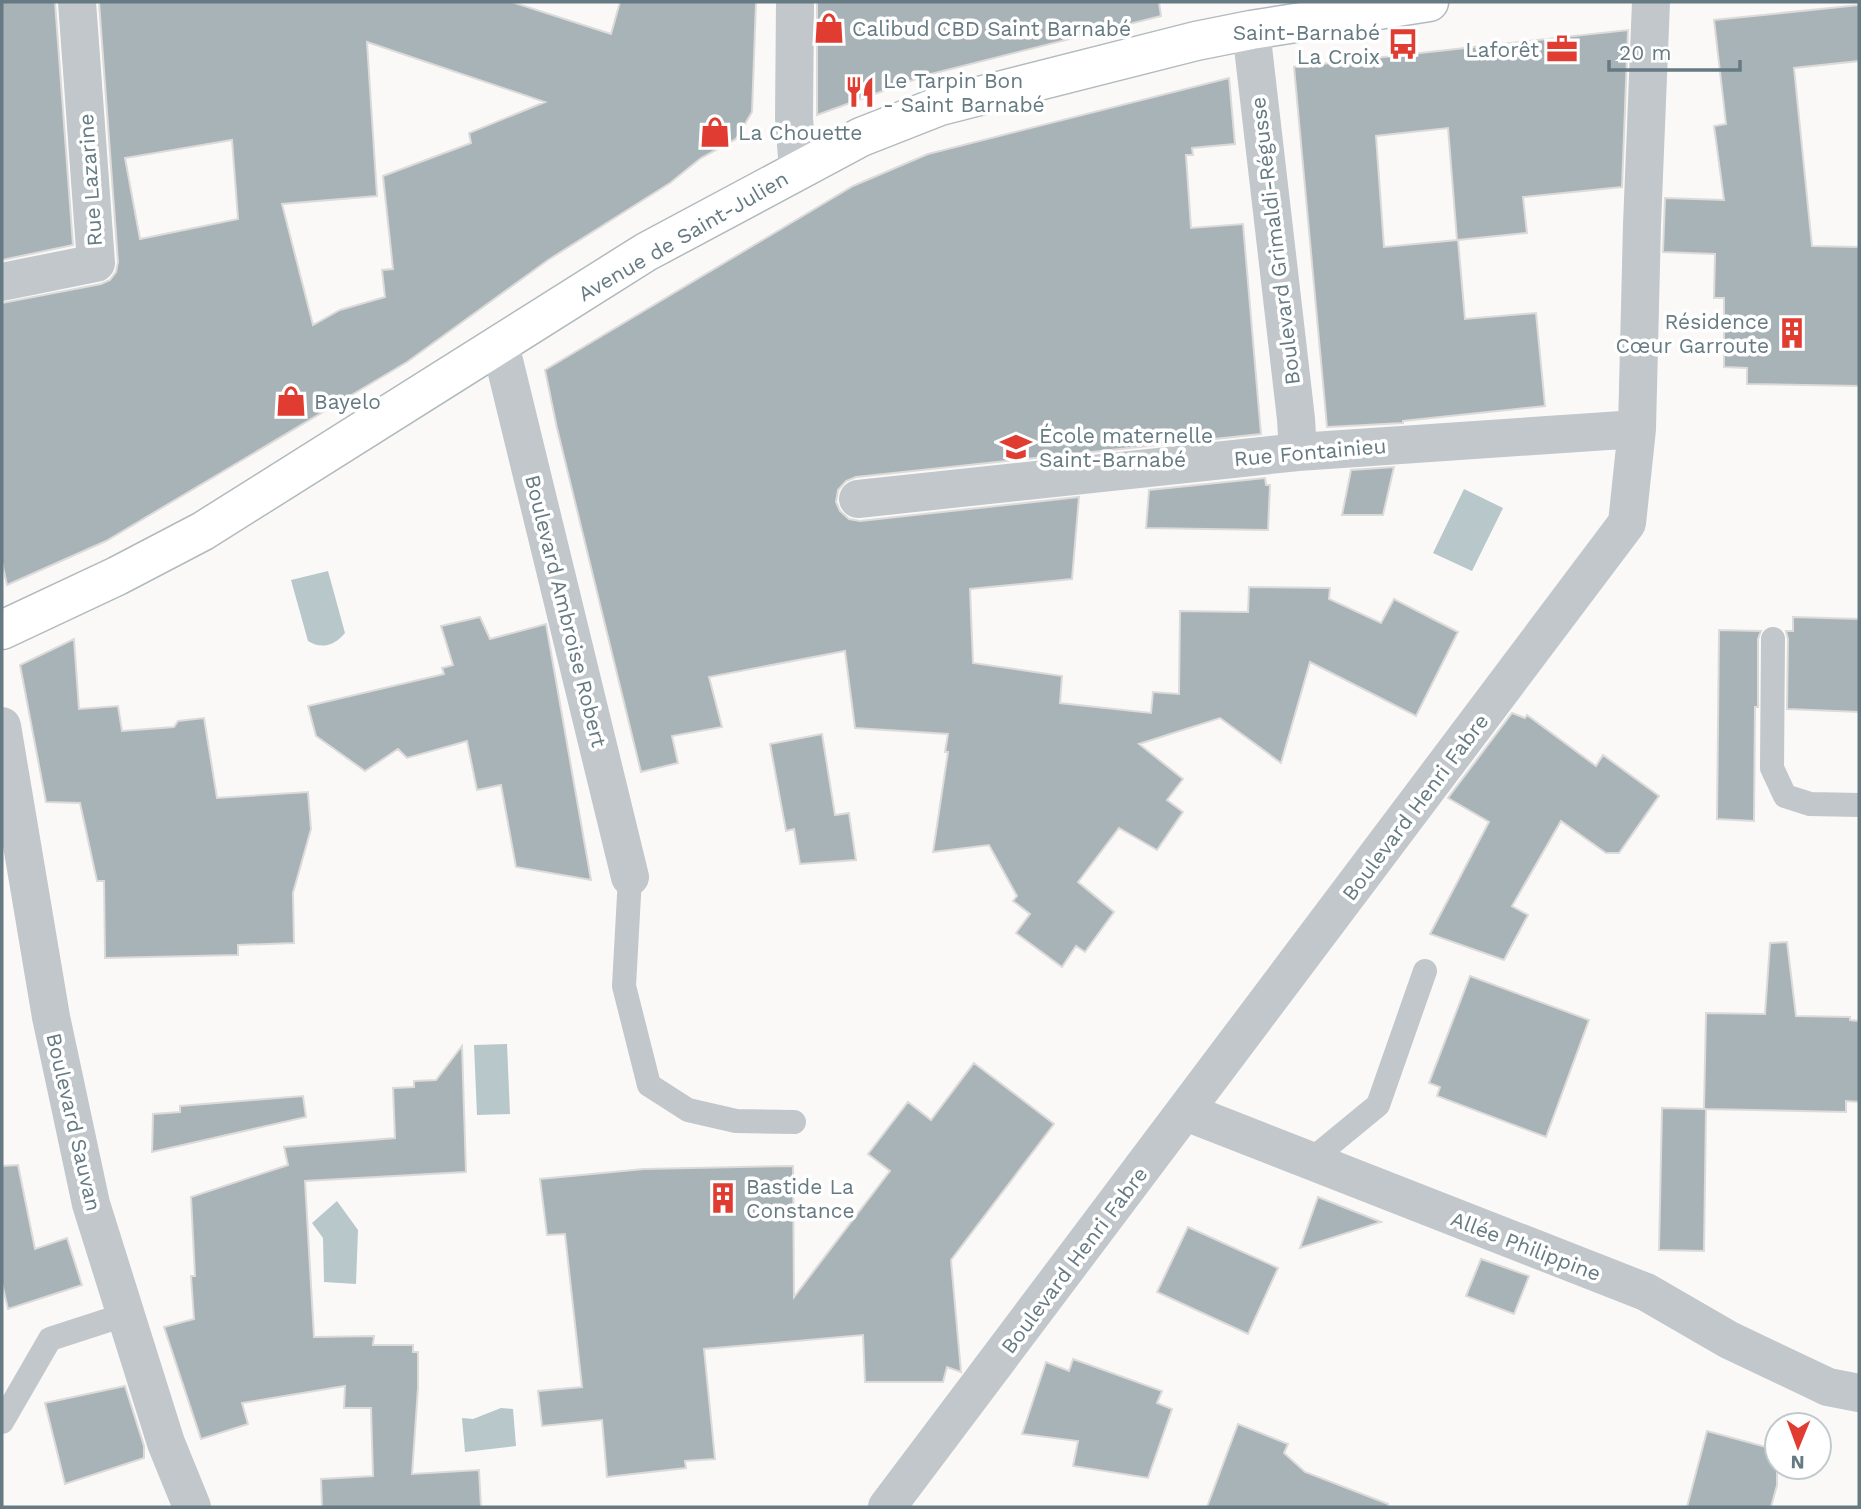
<svg xmlns="http://www.w3.org/2000/svg" width="1861" height="1509" font-family="'Work Sans',sans-serif">
<style>
.water{fill:#b8c7c9}
.building{fill:#a8b3b7;stroke:#dcdbda;stroke-width:2;fill-rule:evenodd}
.lines{fill:none;stroke-linecap:round;stroke-linejoin:round}
.secondary-casing{stroke:#b1babd;stroke-width:41}
.service{stroke:#c1c7ca;stroke-width:24}
.minor{stroke:#c1c7ca;stroke-width:38}
.secondary{stroke:#fff;stroke-width:38}
.labels{text-anchor:middle;dominant-baseline:central;stroke-width:7;stroke-linejoin:round;paint-order:stroke}
.poi-label{font-size:21px;fill:#657a82;stroke:#fff;text-anchor:start}
.street-label{font-size:21px;fill:#657a82;stroke:#fff}
</style>
<rect width="100%" height="100%" fill="#faf9f8"/>
<path class="water" d="M1464 489 1503 508 1472 571 1433 553Z
M328 571 345 633C335 645 322 650 308 641L291 580Z
M507 1044 510 1114 477 1115 474 1045Z
M337 1201 358 1230 356 1284 324 1282 323 1238 312 1223Z
M501 1408 513 1409 516 1446 465 1452 462 1418 473 1419Z"/>
<path class="building" d="M2 2H55L73 245 2 260Z
M99 2H512L611 34 620 2H756L752 112 736 139 701 158 670 183 548 260 407 362 106 541 7 585 2 562V303L101 284 110 280 116 272 118 262ZM367 42 545 102 469 133 471 143 383 176 393 269 382 270 385 297 340 310 313 325 282 204 377 196ZM232 140 238 219 140 239 125 158Z
M817 2H1159L1161 16 927 75 817 115Z
M1859 5V61L1794 68 1812 246 1859 247V386L1747 384V368L1724 367V298H1714L1715 254 1663 252 1665 198 1724 200 1714 126 1726 124 1714 20Z
M1628 30 1622 187 1523 197 1527 233 1458 240 1465 319 1536 313 1545 406 1403 421V423L1327 427 1294 67ZM1448 128 1457 240 1384 247 1376 136Z
M1229 78 1235 144 1192 148 1193 155H1186L1191 228 1243 224 1261 434 856 477 846 481 838 490 836 502 840 511 849 519 860 521 1079 497 1072 579 970 589 973 663 1062 676 1060 703 1151 713 1153 692 1179 694 1180 611 1248 612 1249 587 1330 588 1329 599 1381 623 1394 599 1458 632 1416 716 1310 662 1281 763 1220 718 1139 744 1183 779 1167 800 1183 812 1157 850 1119 828 1078 882 1114 912 1085 952 1076 946 1062 967 1016 933 1030 914 1013 901 1017 896 989 845 933 852 948 752H945L948 734 855 728 845 651 709 677 722 727 672 736 678 763 641 772 557 428 545 370 853 186 928 154Z
M1394 467 1383 515H1342L1351 470Z
M1265 478 1266 485H1270L1268 530 1146 528 1149 490Z
M480 617 490 639 546 624 591 880 516 867 501 785 477 790 467 741 407 758 398 749 365 771 316 736 308 706 444 674 442 668 453 665 441 626Z
M1793 617 1859 619V712L1787 709 1788 639 1786 631H1793Z
M1719 630 1761 631 1758 639V707H1755L1754 821 1717 819Z
M74 639 79 709 118 706 122 731 174 727 178 721 204 718 217 798 308 792 311 829 293 893 294 943 238 945V955L105 958 104 881H97L80 803 46 802 20 665Z
M1512 713 1525 718 1527 715 1596 766 1603 755 1659 796 1619 853H1606L1561 821 1512 906 1528 915 1504 960 1430 934 1489 822 1448 798Z
M822 734 835 815 849 813 856 860 800 864 794 829 786 831 770 744Z
M1787 942 1796 1016 1850 1017V1020L1859 1021V1102L1846 1101V1112L1704 1109 1706 1013 1765 1014 1770 943Z
M1470 976 1589 1020 1546 1137 1437 1096 1440 1087 1429 1083Z
M462 1046 466 1172 305 1181 314 1337 374 1336 373 1345H413V1352H418V1388L412 1474 479 1470 481 1507H322L321 1479 373 1476 371 1408H344L345 1386 242 1403 248 1424 201 1439 164 1327 194 1319 191 1276H195L191 1197 288 1165 284 1147 395 1138 393 1088 414 1087V1081L436 1080Z
M974 1063 1054 1124 951 1260 961 1372 947 1367 943 1382H865L863 1335 704 1349 715 1459 685 1461 686 1468 607 1477 602 1420 542 1426 538 1391 582 1387 565 1234 547 1235 540 1179 644 1169 793 1166 794 1297 890 1171 868 1154 908 1102 931 1120Z
M303 1096 306 1117 152 1152 153 1114 180 1112V1106Z
M1662 1108 1706 1109 1704 1251 1659 1250Z
M18 1165 35 1249 67 1238 82 1285 8 1309 2 1283V1166Z
M1318 1197 1381 1222 1300 1248Z
M1188 1227 1278 1268 1248 1334 1157 1292Z
M1481 1259 1529 1276 1514 1314 1466 1296Z
M1073 1359 1162 1391 1157 1403 1172 1409 1148 1478 1073 1466 1078 1441 1022 1434 1046 1362 1069 1371Z
M125 1386 144 1446V1458L65 1484 45 1403Z
M1238 1424 1288 1444 1284 1453 1305 1472 1388 1504V1507H1207Z
M1707 1431 1777 1450V1485L1771 1507H1687Z"/>
<g class="lines">
<defs>
<path id="secondary" d="M2 630 117 576 203 531 646 252 861 137 940 106 1196 41 1251 30 1429 2"/>
</defs>
<use href="#secondary" class="secondary-casing"/>
<path class="service" d="M1773 639 1772 768 1785 796 1810 804 1859 805
M630 877 624 986 649 1085 688 1110 736 1121 794 1122
M1310 1161 1378 1105 1425 971
M2 1422 50 1339 124 1315"/>
<path class="minor" d="M795 2 794 118 798 170
M1251 30 1296 419 1298 452
M2 282 96 263 77 2
M500 344 630 877
M858 499 1298 452 1637 429
M2 726 51 1017 91 1204 166 1443 192 1507
M1186 1112 1646 1292 1729 1340 1828 1387 1859 1393
M887 1507 1627 523 1637 429 1642 225 1651 2"/>
<use href="#secondary" class="secondary"/>
</g>
<defs>
<symbol id="shop-bare" viewBox="-9 -9 18 18"><path d="M-5-2.5h2.3a2.7 3.5 0 0 1 5.4 0H5L5.5 6h-11ZM-1.5-2.5h3a1.5 2.3 0 0 0-3 0Z" fill="#e03c31" stroke="#fff" stroke-width="2.5" paint-order="stroke"/></symbol>
<symbol id="bus-bare" viewBox="-9 -9 18 18"><path d="M-5-6H5V4H4V6H2V4H-2V6H-4V4H-5ZM-3.5-4V0h7V-4ZM-3.5 1.2v1.5H-2V1.2ZM2 1.2v1.5H3.5V1.2Z" fill="#e03c31" stroke="#fff" stroke-width="2.5" paint-order="stroke"/></symbol>
<symbol id="office-bare" viewBox="-9 -9 18 18"><path d="M-6-3h4V-5.5h4V-3h4V5H-6ZM-1-4.5V-3h2v-1.5ZM-6 0V1H6V0Z" fill="#e03c31" stroke="#fff" stroke-width="2.5" paint-order="stroke"/></symbol>
<symbol id="restaurant-bare" viewBox="-9 -9 18 18"><path d="M-5-6h1v4h1v-4h1v4h1v-4h1v5L-1.5 .5V6h-2V.5L-5-1ZM5-6V6H3V1.5H1.5Q1.5-4 5-6Z" fill="#e03c31" stroke="#fff" stroke-width="2.5" paint-order="stroke"/></symbol>
<symbol id="building-bare" viewBox="-9 -9 18 18"><path d="M-4-6H4V6H1V3H-1V6H-4ZM-2.5-4.3h1.7v1.8h-1.7ZM.8-4.3h1.7v1.8H.8ZM-2.5-1h1.7V.8h-1.7ZM.8-1h1.7V.8H.8Z" fill="#e03c31" stroke="#fff" stroke-width="2.5" paint-order="stroke"/></symbol>
<symbol id="school-bare" viewBox="-9 -9 18 18"><path d="M0-5L7-2L0 1L-7-2ZM-4 1L0 2.5L4 1V4Q0 6-4 4Z" fill="#e03c31" stroke="#fff" stroke-width="2.5" paint-order="stroke"/></symbol>
</defs>
<g fill-rule="evenodd">
<use href="#shop-bare" x="807" y="6" width="44" height="44"/>
<use href="#bus-bare" x="1381" y="22" width="44" height="44"/>
<use href="#office-bare" x="1540" y="27" width="44" height="44"/>
<use href="#restaurant-bare" x="838" y="70" width="44" height="44"/>
<use href="#shop-bare" x="693" y="110" width="44" height="44"/>
<use href="#building-bare" x="1770" y="311" width="44" height="44"/>
<use href="#shop-bare" x="269" y="379" width="44" height="44"/>
<use href="#school-bare" x="994" y="425" width="44" height="44"/>
<use href="#building-bare" x="701" y="1176" width="44" height="44"/>
</g>
<g class="labels">
<g class="poi-label">
<text x="852" y="28">Calibud CBD Saint Barnabé</text>
<text x="1380" y="32" text-anchor="end">Saint-Barnabé<tspan x="1380" dy="24">La Croix</tspan></text>
<text x="1539" y="49" text-anchor="end">Laforêt</text>
<text x="883" y="80">Le Tarpin Bon<tspan x="883" dy="24">- Saint Barnabé</tspan></text>
<text x="738" y="132">La Chouette</text>
<text x="1769" y="321" text-anchor="end">Résidence<tspan x="1769" dy="24">Cœur Garroute</tspan></text>
<text x="314" y="401">Bayelo</text>
<text x="1039" y="435">École maternelle<tspan x="1039" dy="24">Saint-Barnabé</tspan></text>
<text x="746" y="1186">Bastide La<tspan x="746" dy="24">Constance</tspan></text>
</g>
<g class="street-label">
<text transform="translate(90 180) rotate(-94)">Rue Lazarine</text>
<text transform="translate(683 236) rotate(-30)">Avenue de Saint-Julien</text>
<text transform="translate(1275 241) rotate(-97)">Boulevard Grimaldi-Régusse</text>
<text transform="translate(1310 452) rotate(-5)">Rue Fontainieu</text>
<text transform="translate(566 611) rotate(76)">Boulevard Ambroise Robert</text>
<text transform="translate(1415 807) rotate(-53)">Boulevard Henri Fabre</text>
<text transform="translate(74 1122) rotate(77)">Boulevard Sauvan</text>
<text transform="translate(1526 1246) rotate(21)">Allée Philippine</text>
<text transform="translate(1074 1260) rotate(-53)">Boulevard Henri Fabre</text>
</g>
</g>
<rect width="1861" height="1509" fill="none" stroke="#657a82" stroke-width="7"/>
<g transform="translate(1798 1446) rotate(181)"><circle r="33" fill="#ffffff" stroke="#c1cacd" stroke-width="2"/>
<path d="M0-5L12 26L0 18L-12 26Z" fill="#e03c31"/>
<text y="-10" font-size="19" font-weight="bold" text-anchor="middle" fill="#657a82">N</text>
</g>
<path d="M1609 60v10h131v-10" fill="none" stroke="#657a82" stroke-width="3.5"/>
<text x="1619" y="60" font-size="21" fill="#657a82" stroke="#ffffff" stroke-width="5" paint-order="stroke">20 m</text>
</svg>
